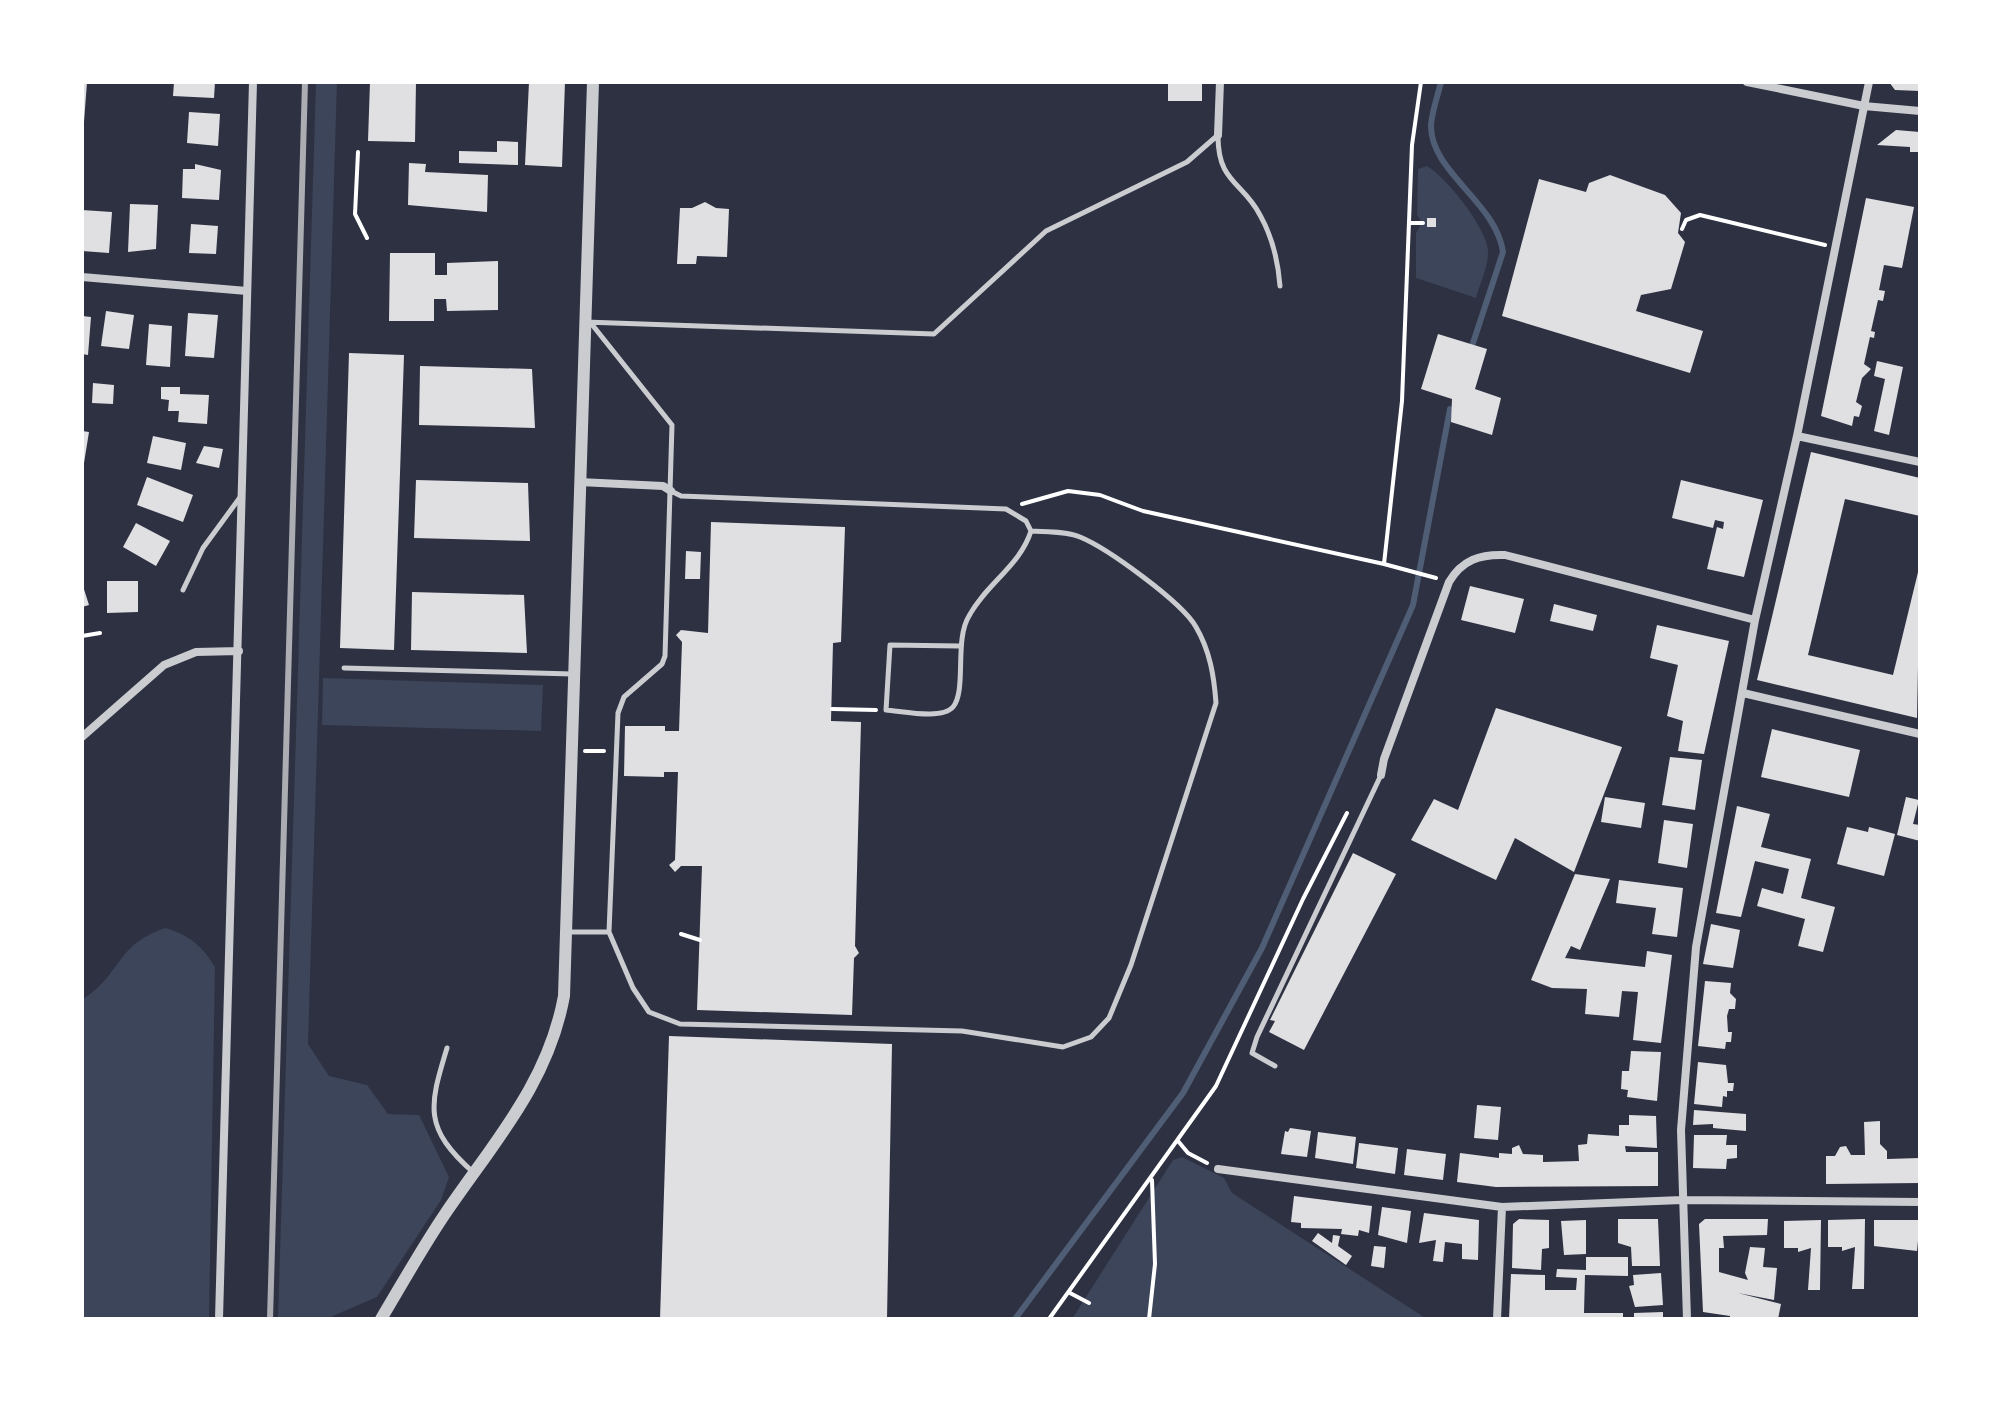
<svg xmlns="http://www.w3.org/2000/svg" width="2002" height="1401" font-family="Manrope,sans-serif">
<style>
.green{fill:#3c4559}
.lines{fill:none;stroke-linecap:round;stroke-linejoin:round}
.stream{stroke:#4f5d75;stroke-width:6}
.building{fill:#e0e0e3}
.path{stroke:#fff;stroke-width:4}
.service{stroke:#caccd0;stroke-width:5}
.minor{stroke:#caccd0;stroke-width:8}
.tertiary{stroke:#caccd0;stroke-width:12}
.rail{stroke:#abadb3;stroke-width:6}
</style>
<rect width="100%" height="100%" fill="#2d3142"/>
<path class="green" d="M316 82H337L308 1044 329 1076 367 1085 388 1114 419 1115 449 1177 441 1200 377 1297 326 1319H278Z
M1427 166C1446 177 1486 227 1488 250 1489 266 1480 283 1476 298L1416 278V233L1422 223 1417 215 1418 169Z
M323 678 543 685 541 731 322 725Z
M165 928C190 935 202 946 215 967L209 1319H82V1000C123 973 114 946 165 928Z
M1182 1157 1224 1178 1232 1193 1427 1319H1072L1173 1160Z"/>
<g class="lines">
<path class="stream" d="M1441 82C1438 95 1432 111 1431 125 1430 172 1496 202 1503 252L1473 343
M1015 1319 1183 1093 1262 948 1413 605 1450 409"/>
</g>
<path class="building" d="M82 82H87L84 122H82Z
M174 82H215L214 98 173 96Z
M370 82H416L415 142 368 141Z
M529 82H565L562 167 525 165Z
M1168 82H1202V101H1168Z
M1889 82H1920V91L1895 90Z
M189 112 220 114 218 146 187 143Z
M1896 130 1920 132V152H1910V147L1877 145Z
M497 141 518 142V165L459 163V151L497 152Z
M409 163 426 164 425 172 488 175 487 212 408 205Z
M195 164 221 170 219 200 182 198 183 169H195Z
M1610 175 1665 195 1681 213 1678 233 1685 242 1671 289 1641 295 1636 311 1703 331 1690 373 1502 316 1539 179 1586 192 1589 183Z
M1866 198 1914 207 1902 268 1884 265 1879 290 1885 291 1883 301 1878 300 1871 331 1875 332 1874 338 1870 337 1864 364 1871 369 1862 378 1856 402 1862 406 1859 417 1854 416 1852 426 1821 416Z
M705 202 716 208 729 209 727 257 697 256 696 264H677L680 208H692Z
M130 204 158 205 156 249 128 252Z
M82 210 112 212 109 253 82 251Z
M1427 218H1436V227H1427Z
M191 224 218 226 216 254 189 253Z
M390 253H435V275H447V263L498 261V310L447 311 446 299H434V321H389Z
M106 311 134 315 129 349 101 346Z
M188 313 218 315 214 358 185 356Z
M82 316 91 317 88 355 82 354Z
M149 324 172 326 170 367 146 365Z
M1438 334 1487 349 1475 389 1501 398 1492 435 1451 422 1452 399 1421 389Z
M349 353 404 355 394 650 340 648Z
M1877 361 1903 367 1889 435 1874 431 1885 379 1874 376Z
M420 366 532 369 535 428 419 425Z
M93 383 114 385 113 404 92 403Z
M161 387H180V394L209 395 207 424 178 422 179 411H168L169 400 161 399Z
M82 431 89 432 84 463H82Z
M153 436 186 443 181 470 147 463Z
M204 446 223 449 219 468 196 463Z
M1811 452 1920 478V516L1845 499 1808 655 1893 675 1920 564 1917 718 1757 680Z
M147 477 193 495 183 522 137 505Z
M416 480 528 483 530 541 414 538Z
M1681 480 1763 500 1744 577 1707 569 1717 527 1723 529 1724 522 1715 520 1713 528 1672 518Z
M711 522 845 527 841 642 833 643 831 721 861 722 855 946 859 953 854 958 852 1015 697 1010 702 866H681L675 872 669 865 675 860 678 772H664V777L624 776 625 726H665V731H679L682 642 676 635 681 630 708 633Z
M136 523 170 541 156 566 123 547Z
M686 551 701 552 700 579H685Z
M107 581H138V612L107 613Z
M82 583 89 605 82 607Z
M1470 586 1524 599 1515 633 1461 620Z
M412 592 524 595 527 653 411 650Z
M1554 604 1597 615 1593 631 1550 621Z
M1657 625 1729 641 1704 754 1678 751 1683 721 1667 716 1678 665 1650 658Z
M1496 708 1622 747 1574 872 1515 838 1496 880 1411 840 1434 799 1458 810Z
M1772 729 1860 750 1849 797 1761 777Z
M1670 757 1702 760 1695 810 1662 805Z
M1605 797 1645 803 1641 828 1601 822Z
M1906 797 1919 800 1913 824 1920 825V841L1897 835Z
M1737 806 1770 814 1761 847 1811 859 1801 898 1835 907 1823 952 1798 946 1805 919 1757 906 1762 888 1783 894 1789 869 1755 861 1741 917 1716 913Z
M1664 820 1693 824 1687 868 1658 863Z
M1847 827 1868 832 1869 827 1895 834 1884 876 1837 864Z
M1353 853 1396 874 1304 1050 1269 1032 1275 1021 1270 1020Z
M1575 874 1610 879 1580 950 1571 946 1565 958 1645 967 1647 951 1672 955 1661 1043 1633 1040 1638 992 1622 991 1619 1017 1585 1014 1587 989 1552 988 1531 980Z
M1619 880 1683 888 1677 937 1652 934 1656 908 1616 903Z
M1711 924 1740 930 1733 968 1703 964Z
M1705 981 1731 983 1730 993 1736 999 1735 1009H1729L1727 1016 1728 1032H1732L1731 1042H1726L1725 1049 1698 1046Z
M669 1036 892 1044 887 1319H660Z
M1631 1051 1661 1052 1657 1101 1627 1097 1628 1090 1621 1089 1622 1071H1629Z
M1698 1062 1726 1065 1728 1083H1734L1733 1091H1727V1097L1723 1096 1722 1107 1694 1104Z
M1477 1105 1501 1107 1498 1140 1474 1138Z
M1694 1110 1746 1114V1131L1713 1128V1124L1693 1125Z
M1629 1115 1656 1116 1657 1148 1625 1146 1626 1152H1658V1186L1496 1187 1457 1182 1460 1153 1499 1158V1153L1512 1154V1148L1519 1145 1523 1154 1543 1155V1162L1579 1161 1578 1145 1587 1144 1588 1134 1619 1136V1125H1629Z
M1880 1121V1144L1887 1151V1159L1920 1158V1183L1826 1184V1156H1835L1840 1147 1846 1146 1851 1155H1865L1864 1122Z
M1290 1128 1311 1131 1307 1157 1281 1154 1285 1131 1288 1132Z
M1318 1132 1356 1137 1353 1164 1315 1158Z
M1694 1135H1727L1726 1145H1737V1158L1727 1159 1726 1169 1693 1168Z
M1359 1143 1398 1148 1395 1174 1356 1168Z
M1407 1149 1446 1154 1443 1180 1404 1175Z
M1294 1196 1372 1206 1369 1233 1359 1230 1358 1236 1341 1234 1342 1229 1301 1228V1223L1291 1222Z
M1382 1207 1411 1211 1407 1243 1378 1235Z
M1424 1213 1479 1220 1478 1260 1462 1259V1244L1445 1242 1443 1262 1433 1261 1436 1240 1419 1243Z
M1519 1219 1549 1220V1248L1542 1249 1541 1270 1512 1268 1513 1224Z
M1618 1219H1658L1660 1266H1632L1631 1247 1618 1243Z
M1705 1219H1768L1767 1235 1723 1236 1724 1248H1719V1272L1748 1280 1745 1273 1750 1247 1765 1248 1763 1267 1777 1268 1774 1300 1738 1293 1781 1304 1778 1319H1730V1316L1703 1312 1699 1224Z
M1865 1219 1864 1289H1852L1855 1247 1842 1251V1247H1828V1220Z
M1586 1220V1254L1564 1255 1561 1221Z
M1821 1220 1820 1290H1808L1811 1248 1798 1252V1248H1784V1221Z
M1874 1220H1920L1917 1251 1874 1246Z
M1318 1233 1332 1243 1333 1235 1340 1236 1338 1246 1352 1256 1346 1265 1312 1241Z
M1374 1246 1386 1247 1384 1268 1371 1266Z
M1586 1257H1628V1276L1585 1275 1584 1313H1623V1319H1509L1511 1274 1545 1275V1290H1576L1577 1278 1556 1277 1557 1269 1586 1270Z
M1661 1273 1663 1305 1635 1307 1629 1286 1634 1285 1633 1275Z
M1663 1312V1319H1634V1313Z"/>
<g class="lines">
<path class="path" d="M1421 82 1412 145 1402 401 1384 564 1436 578
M358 152 355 214 367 238
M1410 223H1423
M1682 229 1686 220 1700 215 1825 245
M1022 504 1068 491 1100 495 1143 511 1384 564
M82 636 100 633
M832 709 876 710
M585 751H604
M681 934 700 940
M1178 1141 1188 1153 1207 1163
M1070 1293 1089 1303
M1049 1319 1216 1086 1303 899 1347 813
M1149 1319 1155 1264 1152 1180"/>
<path class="service" d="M1218 136C1218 183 1242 181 1260 215 1273 238 1278 260 1280 286
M585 322 934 334 1046 231 1187 162 1218 135
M590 322 672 425 665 656 662 664 624 697 618 713 609 932
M671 491 681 496 1006 509 1026 521 1031 531C1020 566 986 584 969 616 954 640 967 690 953 707 942 720 902 711 886 710L890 645 959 646
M183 590 203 548 241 496
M344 668 572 674
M568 932H609L633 988 649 1012 680 1024 962 1031 1063 1047 1091 1037 1109 1018 1131 965 1216 703C1214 676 1210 651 1196 627 1182 602 1107 548 1080 537 1066 531 1046 532 1031 531
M447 1048C429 1107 423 1128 474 1173
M1275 1066 1252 1053 1257 1037 1381 775"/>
<path class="minor" d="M1747 82 1864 106 1920 111
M1218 135 1220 82
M82 277 247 291
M1797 436 1920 462
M579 482 663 486 671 491
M1743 693 1920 734
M82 737 164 665 196 652 239 651
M1381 775 1384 759 1449 582C1462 560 1480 554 1505 555L1755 620
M1218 1169 1502 1207 1682 1200 1920 1202
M219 1319 253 82
M1497 1319 1502 1207
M1687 1319 1681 1130 1696 947 1755 620 1797 436 1869 82"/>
<path class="tertiary" d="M381 1319C402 1284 422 1248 445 1214 493 1143 548 1084 564 996L593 82"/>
<path class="rail" d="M270 1319 305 82"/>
</g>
<rect width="2002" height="1401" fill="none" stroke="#ffffff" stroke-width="168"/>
</svg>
